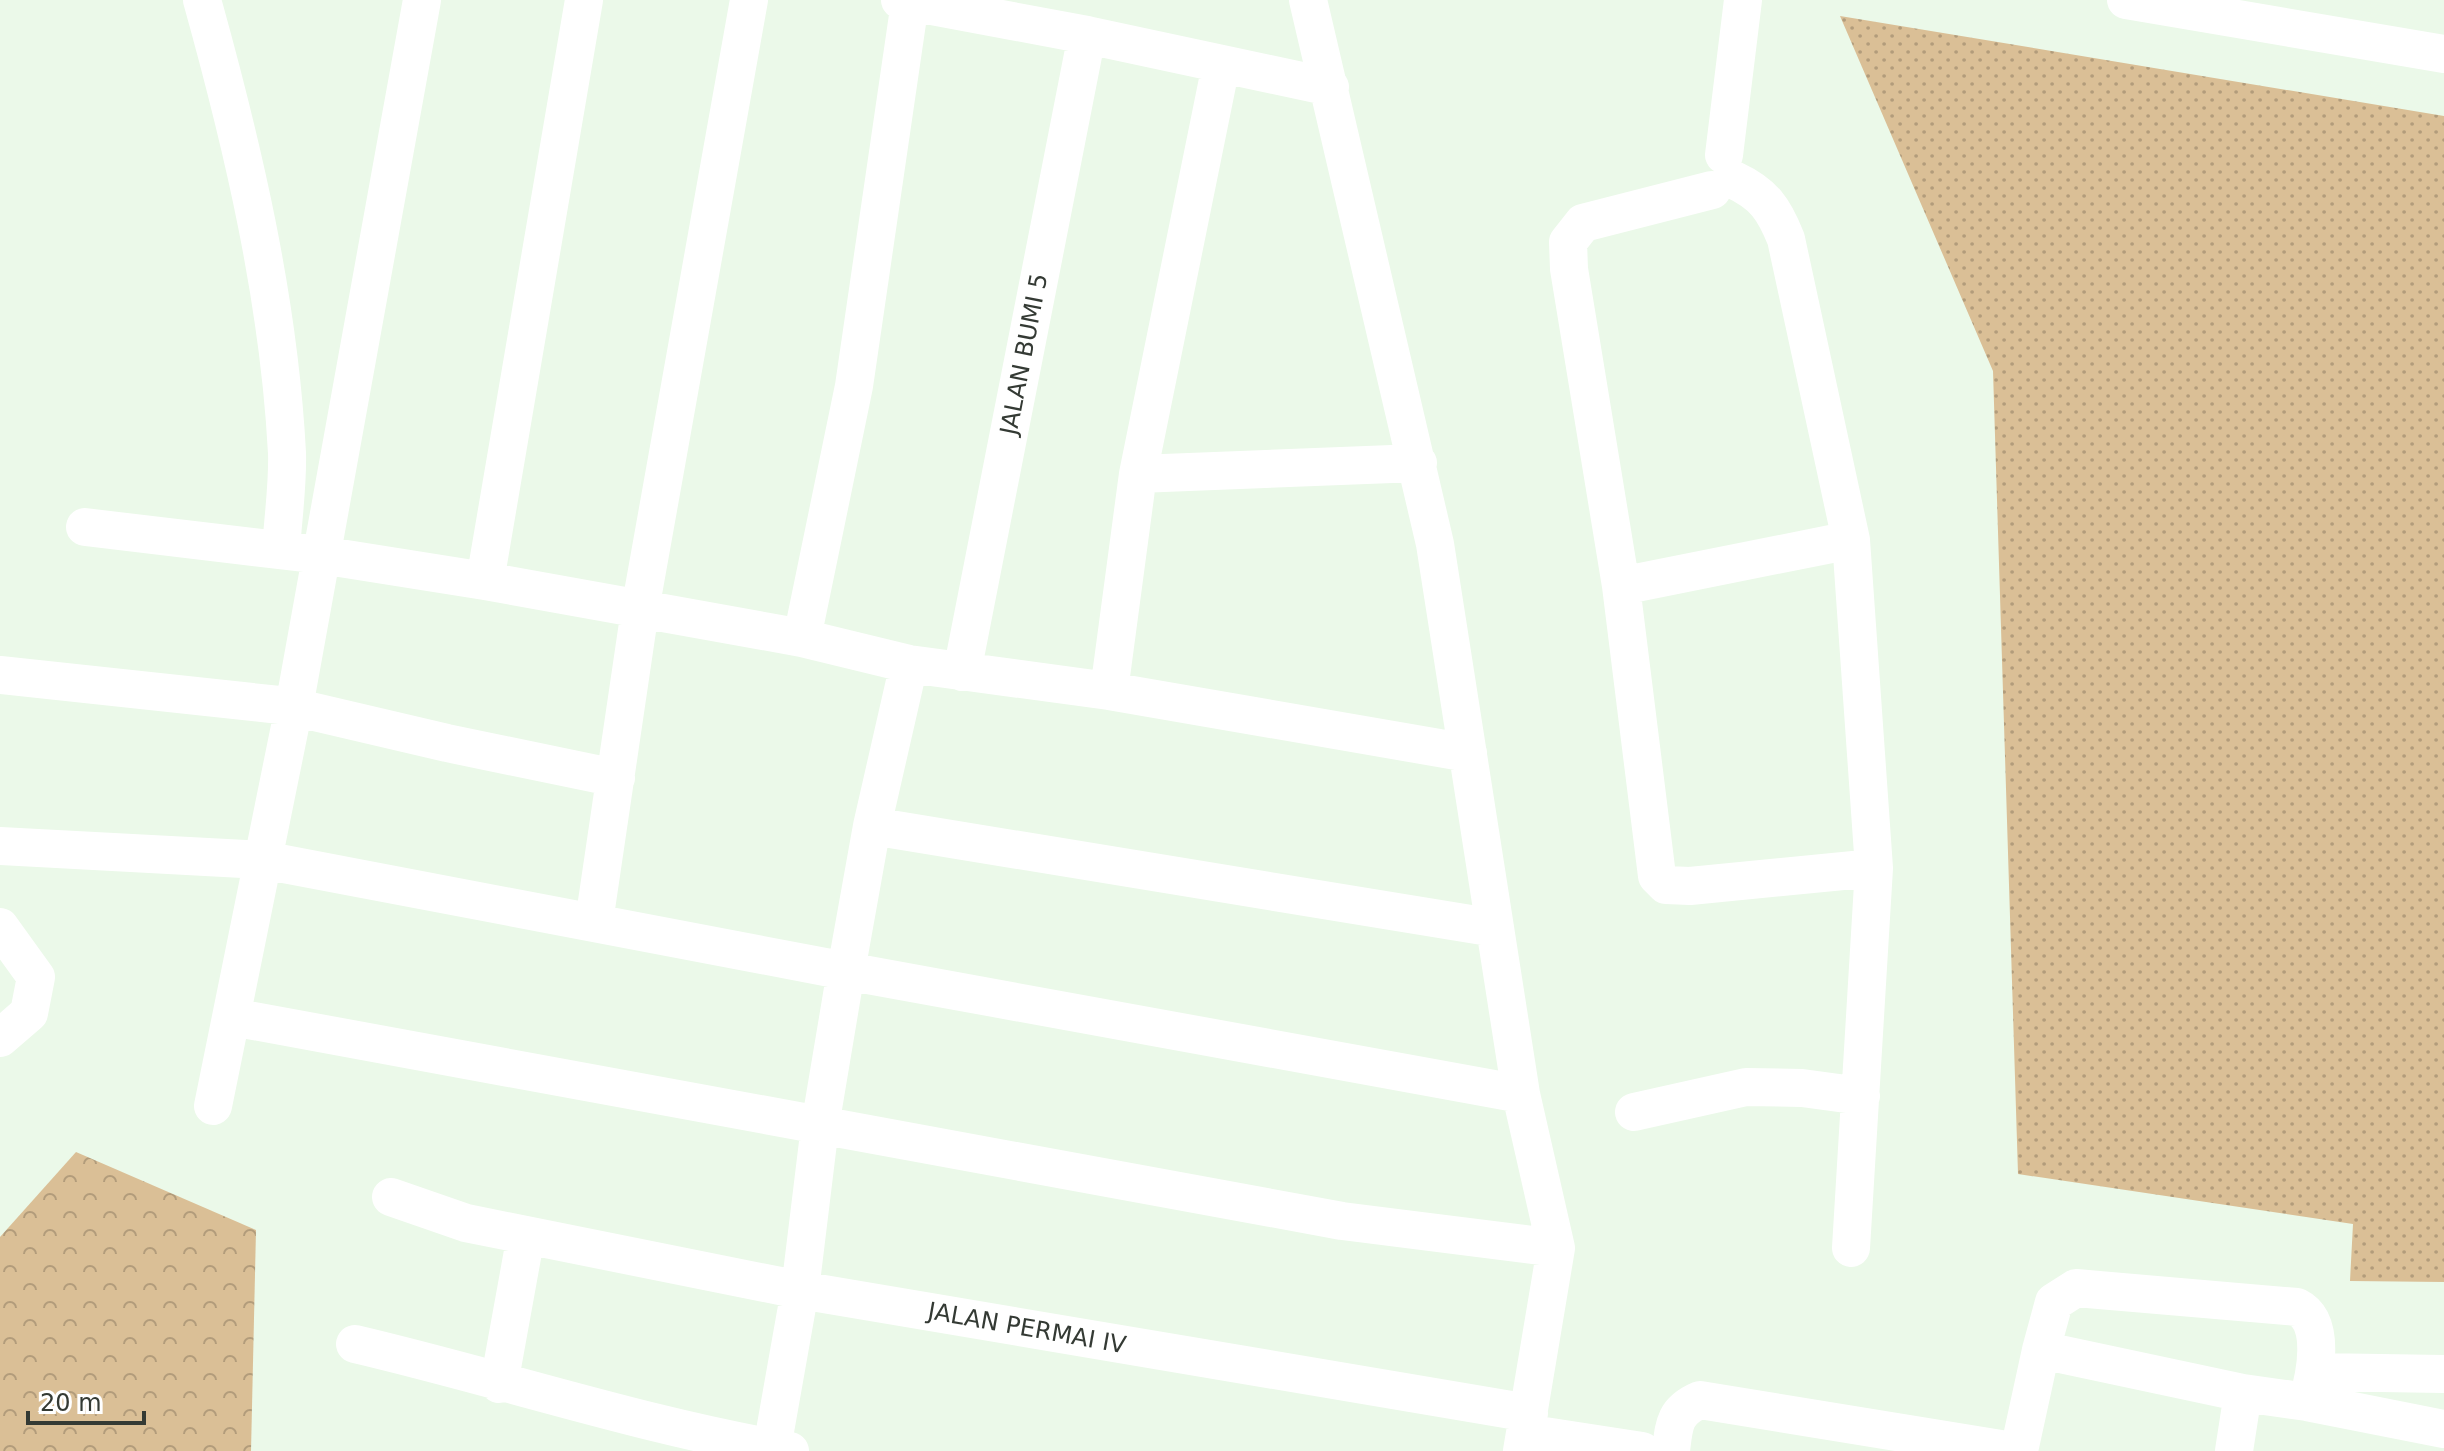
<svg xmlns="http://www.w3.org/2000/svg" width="2444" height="1451" font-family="'DejaVu Sans',sans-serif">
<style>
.grass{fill:url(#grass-dots)}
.forest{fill:url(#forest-crowns)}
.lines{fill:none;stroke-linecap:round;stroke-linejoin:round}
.minor{stroke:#fff;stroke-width:38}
.labels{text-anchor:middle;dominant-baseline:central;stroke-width:8;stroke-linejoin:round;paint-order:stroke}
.street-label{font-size:24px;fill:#343a34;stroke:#fff}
</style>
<defs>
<pattern id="grass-dots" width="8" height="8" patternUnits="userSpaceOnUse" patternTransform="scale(2)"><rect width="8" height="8" fill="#dabf96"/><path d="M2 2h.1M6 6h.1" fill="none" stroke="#b29c7b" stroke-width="1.8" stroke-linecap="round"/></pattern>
<pattern id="forest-crowns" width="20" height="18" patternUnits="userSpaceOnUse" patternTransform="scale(2)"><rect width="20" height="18" fill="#dabf96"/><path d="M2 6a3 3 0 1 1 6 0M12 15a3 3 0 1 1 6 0" fill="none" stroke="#b29c7b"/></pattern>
</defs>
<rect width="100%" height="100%" fill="#ebf9e9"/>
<path class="grass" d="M1840 16 2444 116V1282L2350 1281 2353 1224 2018 1174 1993 371Z"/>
<path class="forest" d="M76 1152 256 1230 251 1451H0V1237Z"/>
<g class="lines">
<path class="minor" d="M202 0C243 147 279 300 287 453 288 485 283 518 281 550
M900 0 1087 35 1330 87
M1308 0 1435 544 1521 1094 1556 1248 1522 1451
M2126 0 2444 54
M1724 155 1743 0
M1712 190 1583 223 1568 242 1569 269 1621 586 1657 876 1666 885 1690 886 1874 868
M1138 474 1221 65
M85 527 321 555 485 581 802 638 909 664 1109 691 1468 753
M1851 540 1874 868 1851 1248
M485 581 584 0
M1621 586 1851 540 1786 239C1774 209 1764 194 1734 180
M802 638 854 386 910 2
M962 672 1087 35
M0 675 289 706 447 743 616 778
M1109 691 1138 474 1418 463
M872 826 1495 928
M0 846 263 860 846 971 1521 1094
M594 922 640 610 749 0
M0 927 36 977 29 1013 0 1038
M232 1017 1342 1221 1556 1248
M213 1106 294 707 422 0
M1634 1112 1746 1087 1802 1088 1861 1096
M391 1197 466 1223 800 1290 1529 1413
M2076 1288 2297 1307C2327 1322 2315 1377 2307 1402L2243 1393 2041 1350 2054 1302Z
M355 1344C500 1378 643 1426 790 1451
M2316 1372 2444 1374
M499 1384 526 1235
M2307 1402 2444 1429
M1525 1433 1642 1451
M772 1448 800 1290 820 1126 846 971 872 826 909 664
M1671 1451C1674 1425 1674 1411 1700 1400L2013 1451
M2019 1451 2041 1350
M2234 1451 2243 1393"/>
</g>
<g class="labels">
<g class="street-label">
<text transform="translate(1024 354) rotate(-79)">JALAN BUMI 5</text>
<text transform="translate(1027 1328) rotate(10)">JALAN PERMAI IV</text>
</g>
</g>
<path d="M28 1411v12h116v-12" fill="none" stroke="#343a34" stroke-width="4"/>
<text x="40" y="1411" font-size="24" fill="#343a34" stroke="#ffffff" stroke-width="6" paint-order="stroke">20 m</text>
</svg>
